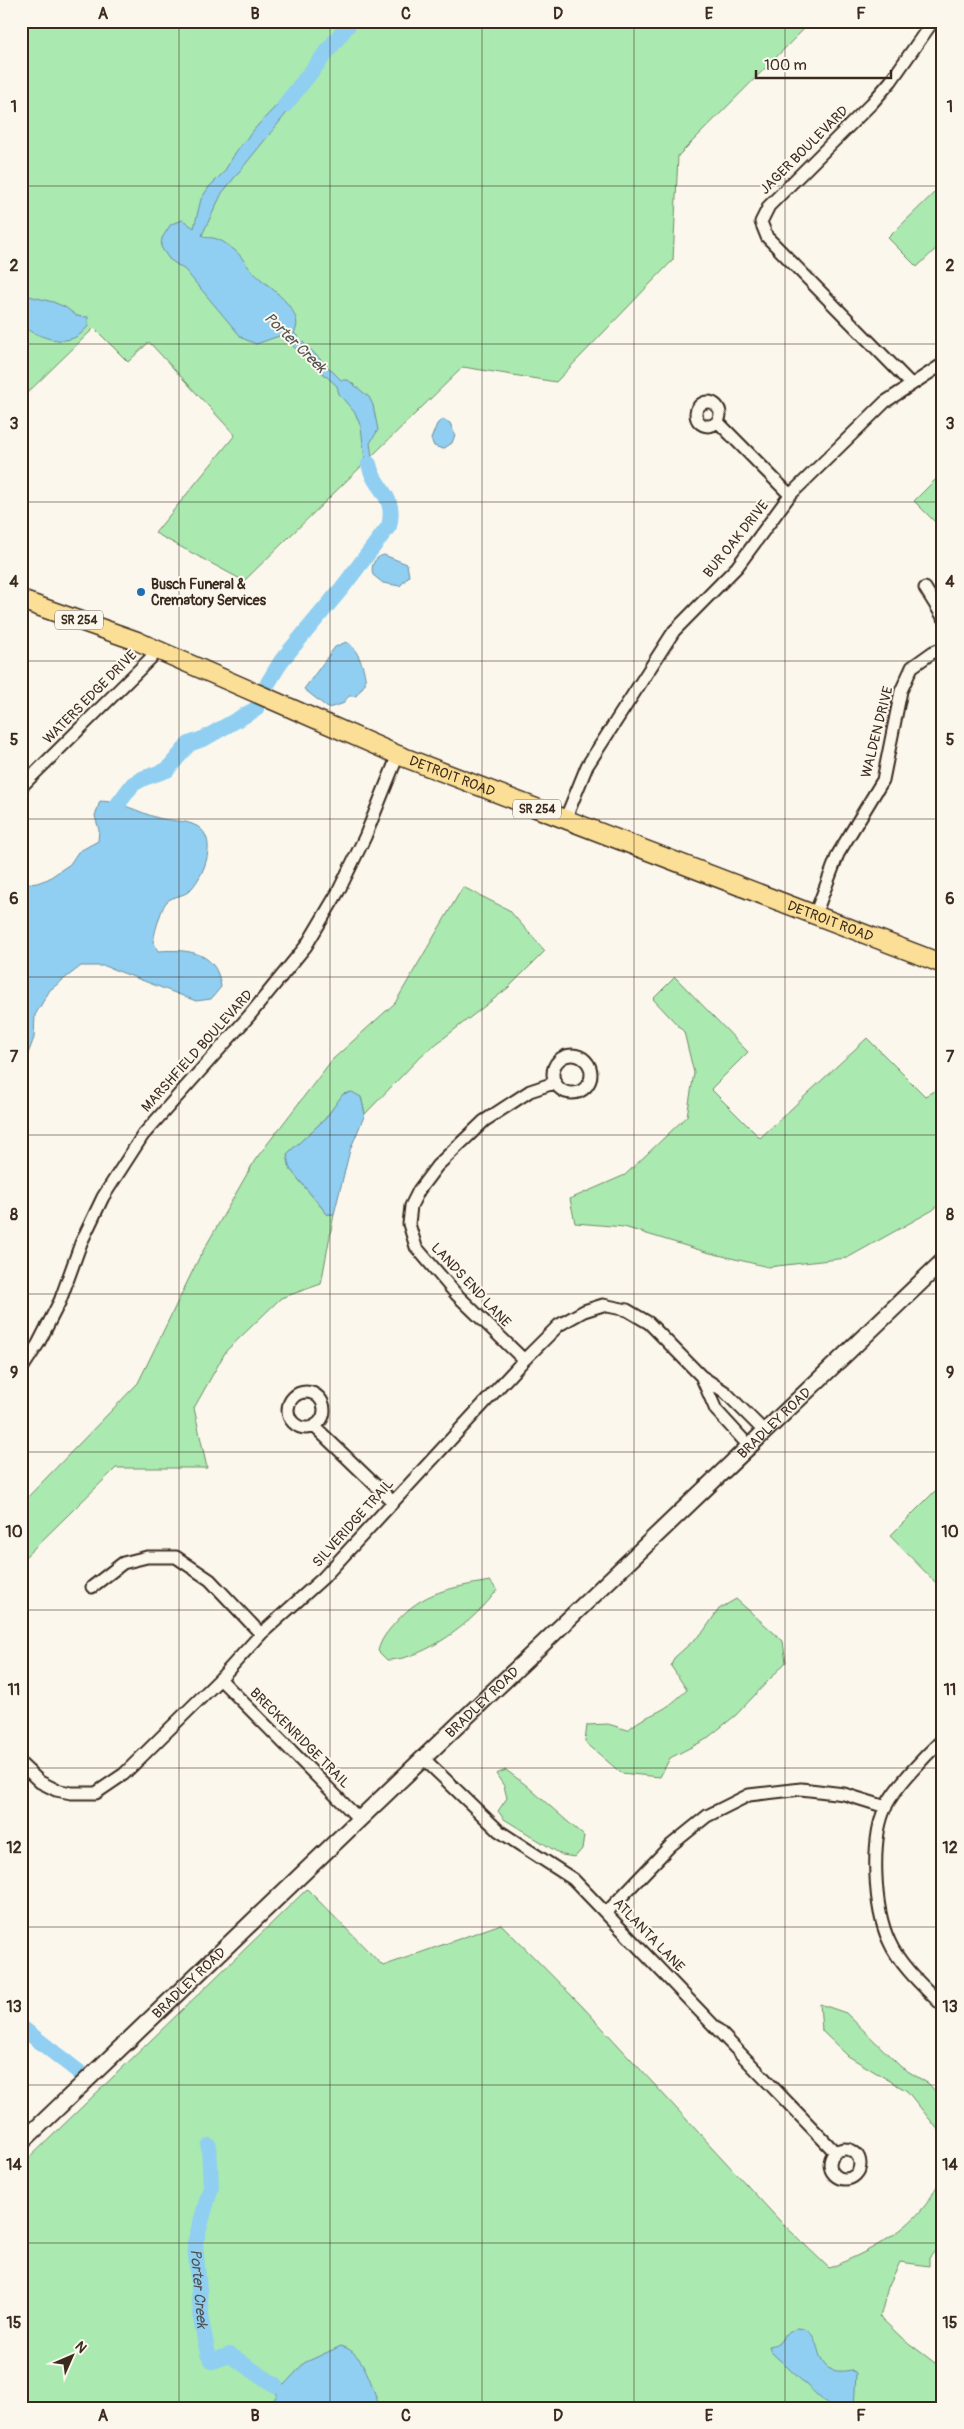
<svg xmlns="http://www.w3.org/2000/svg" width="964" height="2429" font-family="Pangolin,sans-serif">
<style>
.green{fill:#aae9b0;stroke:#728a67}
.water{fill:#90cff1;stroke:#6e8d9d}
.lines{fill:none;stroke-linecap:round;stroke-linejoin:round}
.river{stroke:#90cff1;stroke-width:16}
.street-casing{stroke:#3b2a1e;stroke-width:15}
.secondary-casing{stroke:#3b2a1e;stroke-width:19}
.primary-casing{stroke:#3b2a1e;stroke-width:21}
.street{stroke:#fbf7ec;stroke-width:11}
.secondary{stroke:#fbf7ec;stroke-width:15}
.primary{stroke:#fbdf96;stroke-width:18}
.grid{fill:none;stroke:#3b2a1e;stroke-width:1;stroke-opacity:0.55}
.poi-dot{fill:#1f6fb2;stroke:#fbf7ec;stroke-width:2}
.labels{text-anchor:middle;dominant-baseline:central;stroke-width:4;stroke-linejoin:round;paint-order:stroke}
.shield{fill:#fbf7ec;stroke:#75685c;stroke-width:1}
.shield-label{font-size:12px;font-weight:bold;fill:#3b2a1e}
.street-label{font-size:14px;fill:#3b2a1e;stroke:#fbf7ec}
.poi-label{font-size:14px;font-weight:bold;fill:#3b2a1e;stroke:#fbf7ec;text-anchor:start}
.water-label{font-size:15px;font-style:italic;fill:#505353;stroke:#fbf7ec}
.neatline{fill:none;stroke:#3b2a1e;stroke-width:2}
.grid-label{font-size:16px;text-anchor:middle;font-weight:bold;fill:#3b2a1e}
</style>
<rect width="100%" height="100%" fill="#fbf7ec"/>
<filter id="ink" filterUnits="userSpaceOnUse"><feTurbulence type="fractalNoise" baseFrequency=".02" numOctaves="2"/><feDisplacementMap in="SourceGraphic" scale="10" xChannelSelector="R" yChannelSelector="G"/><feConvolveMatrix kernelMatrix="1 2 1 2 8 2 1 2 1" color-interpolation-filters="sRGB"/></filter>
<g filter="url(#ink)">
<path class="green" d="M21 21H812L678 156 673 260 556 382 463 367 244 581 155 533 235 435 149 342 128 362 94 328 21 399Z
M943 184V242L917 267 888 238Z
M943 472V530L914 501Z
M463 887 509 910 545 951 508 988 422 1055 365 1114 361 1097 344 1094 325 1119 287 1154 290 1169 327 1214H334L321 1284 281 1298 226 1351 194 1408 207 1468H116L21 1561V1504L138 1383 199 1258 255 1160 332 1060 395 1003Z
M675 977 748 1052 711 1089 760 1138 867 1038 925 1096 943 1086V1163L936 1169 943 1176V1201L933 1210 847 1258 768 1267 706 1252 624 1227 575 1223 570 1199 625 1175 687 1116 694 1073 684 1032 653 999Z
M943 1483V1590L890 1536Z
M490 1581 497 1590C476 1620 425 1660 387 1660L378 1651C381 1639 387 1632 396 1622 423 1591 451 1588 490 1581Z
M736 1599 783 1641 786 1662 736 1715 705 1740 670 1758 660 1777 621 1773 585 1742 587 1725 608 1724 628 1730C642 1717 650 1717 665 1708 673 1703 680 1696 687 1690L671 1666 674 1658 703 1632 719 1609Z
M506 1770 526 1785 584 1836 582 1849 575 1857 562 1855 504 1819 498 1811 507 1798 504 1786 496 1774Z
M307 1889 383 1966 501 1924 583 2007 780 2221 829 2268C876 2249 931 2221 943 2168V2242L929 2258V2266L900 2262 888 2287 881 2314 879 2316 902 2338 943 2369V2408H21V2166Z
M820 2004 846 2013 901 2067 929 2084 943 2100V2136L907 2091 848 2056 822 2031Z"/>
<path class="water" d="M295 86 303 90 298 99 222 193 202 235C207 239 207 237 213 238 220 239 228 245 233 249 242 255 246 266 254 273 266 285 308 312 294 333L341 380H348L369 397 373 405 378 430 370 443 374 472 379 481 371 484 367 477 361 427 355 413 339 394 337 386 283 337 279 336 256 344 242 338 185 270 169 259 161 247 162 238 171 224 183 220 194 228 201 199 209 187 224 172 237 150 258 125Z
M21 294 53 302 65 307 77 316 88 317V326C70 351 42 338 21 326Z
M442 419 450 423 455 435 452 443 443 449 434 446 431 439 437 424Z
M384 555 407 564 409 576 400 586 383 583 373 575C370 565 375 557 384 555Z
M346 642C357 646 367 673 365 684L356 696H349L342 704 328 708 304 689 335 647Z
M100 801C122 802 138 812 158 818 169 821 182 820 192 824 222 834 204 878 188 892 181 897 170 896 165 904 162 908 153 936 154 940 154 944 156 948 158 951 188 949 217 951 221 987L211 999 196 1001 105 966H81L50 990 35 1015 34 1038 21 1072V885L37 883 48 879 70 864 78 852 98 841 99 830 95 816Z
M352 1092 361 1097 365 1114 350 1150 334 1214H327L290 1169 287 1154 325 1119 343 1094Z
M797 2328C830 2328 804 2380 852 2370L856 2374 854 2408H831L771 2352 769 2346 778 2344 785 2335Z
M341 2346C365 2352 372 2388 380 2408H268L277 2395 276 2388 285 2384 304 2363Z"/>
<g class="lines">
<g class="river">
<path d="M285 105 351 21"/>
<path d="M268 683 282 660 342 588 389 526C397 494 374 490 369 464"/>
<path d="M121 825 118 804 133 784 144 778 167 770 189 744 205 738 256 709"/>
<path d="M21 2027 79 2072"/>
<path id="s1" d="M209 2146 211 2187 195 2243 202 2325 208 2354 213 2361 230 2355 275 2385"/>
</g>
<defs>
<path id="street" d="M911 384 767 237 761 222 769 206 872 103 891 81 933 21
M696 414a12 12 0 1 1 24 0a12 12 0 1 1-24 0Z
M718 422 790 495
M925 588 943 617
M21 787 159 650
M565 820 587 766 674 631 737 567 790 495 885 402 943 364
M815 915 838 854 883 780 901 691 912 667 933 652 943 648
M553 1074a19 19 0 1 1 38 0a19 19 0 1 1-38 0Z
M524 1360 456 1294 416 1247 409 1224 411 1206 419 1190 437 1166 484 1121 530 1091 554 1083
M21 1370 38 1344 60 1301 81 1243 103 1197 143 1135 249 1016 306 946 338 892 365 837 398 755
M702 1378 716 1410 749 1446
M288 1410a18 18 0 1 1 36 0a18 18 0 1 1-36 0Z
M314 1426 393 1502
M92 1587 123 1563 147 1557H176L210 1580 261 1634
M220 1679 359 1819
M943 1739C926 1755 896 1786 886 1806 870 1839 874 1909 889 1941 900 1966 924 1987 943 2006
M423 1758 499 1831 573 1879 835 2152
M21 1764 40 1782 56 1790 71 1793H96L124 1774 220 1679 261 1634 323 1578 524 1360 559 1325 584 1311 603 1305 627 1310 649 1323 701 1376 725 1392 764 1431
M607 1912 670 1846 707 1816 749 1795 801 1789 844 1794 886 1807
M830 2164a15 15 0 1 1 30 0a15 15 0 1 1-30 0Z"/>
<g id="secondary">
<path id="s2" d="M21 2143 943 1261"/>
</g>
<g id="primary">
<path id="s3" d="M21 600 137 641 398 755 943 964"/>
</g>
</defs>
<use href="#street" class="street-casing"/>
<use href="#secondary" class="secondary-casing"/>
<use href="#primary" class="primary-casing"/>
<use href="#street" class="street"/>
<use href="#secondary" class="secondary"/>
<use href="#primary" class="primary"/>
</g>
</g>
<path class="grid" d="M179 21V2408M330 21V2408M482 21V2408M634 21V2408M785 21V2408M21 186H943M21 344H943M21 502H943M21 661H943M21 819H943M21 977H943M21 1135H943M21 1294H943M21 1452H943M21 1610H943M21 1768H943M21 1927H943M21 2085H943M21 2243H943"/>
<circle class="poi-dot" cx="141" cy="592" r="5"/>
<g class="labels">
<g class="shield">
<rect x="55" y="610.5" width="48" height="19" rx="4"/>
<rect x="513" y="799.5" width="48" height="19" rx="4"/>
</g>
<g class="shield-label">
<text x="79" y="620">SR 254</text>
<text x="537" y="809">SR 254</text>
</g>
<g class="street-label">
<text transform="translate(804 150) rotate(-45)">JAGER BOULEVARD</text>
<text transform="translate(736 539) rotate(-51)">BUR OAK DRIVE</text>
<text transform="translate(90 697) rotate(-45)">WATERS EDGE DRIVE</text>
<text transform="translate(877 732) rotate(-76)">WALDEN DRIVE</text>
<text stroke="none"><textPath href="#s3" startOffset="466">DETROIT ROAD</textPath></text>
<text stroke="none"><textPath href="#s3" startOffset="871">DETROIT ROAD</textPath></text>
<text transform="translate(197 1051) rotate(-48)">MARSHFIELD BOULEVARD</text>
<text transform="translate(471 1285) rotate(47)">LANDS END LANE</text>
<text stroke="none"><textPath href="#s2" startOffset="1042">BRADLEY ROAD</textPath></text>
<text transform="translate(353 1523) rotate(-48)">SILVERIDGE TRAIL</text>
<text stroke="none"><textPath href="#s2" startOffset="638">BRADLEY ROAD</textPath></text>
<text transform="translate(300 1738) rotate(45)">BRECKENRIDGE TRAIL</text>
<text transform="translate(649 1935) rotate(46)">ATLANTA LANE</text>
<text stroke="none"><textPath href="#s2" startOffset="232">BRADLEY ROAD</textPath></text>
</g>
<g class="poi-label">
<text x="151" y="584">Busch Funeral &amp;<tspan x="151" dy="16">Crematory Services</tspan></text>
</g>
<g class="water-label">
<text transform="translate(295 343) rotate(44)">Porter Creek</text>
<text stroke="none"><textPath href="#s1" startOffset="145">Porter Creek</textPath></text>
</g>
</g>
<rect width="964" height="2429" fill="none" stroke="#fbf7ec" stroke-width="55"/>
<g transform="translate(72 2356) rotate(45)" stroke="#fbf7ec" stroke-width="4" paint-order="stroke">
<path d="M0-4L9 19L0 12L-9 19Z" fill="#3b2a1e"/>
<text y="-8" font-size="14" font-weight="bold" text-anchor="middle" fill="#3b2a1e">N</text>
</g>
<path d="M756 70v8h135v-8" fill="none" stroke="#3b2a1e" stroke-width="2.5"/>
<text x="764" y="70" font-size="15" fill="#3b2a1e" stroke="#fbf7ec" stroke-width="4" paint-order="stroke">100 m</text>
<rect x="28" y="28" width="908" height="2374" class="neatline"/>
<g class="grid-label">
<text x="103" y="19">A</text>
<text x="255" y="19">B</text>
<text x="406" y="19">C</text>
<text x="558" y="19">D</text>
<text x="709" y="19">E</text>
<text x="861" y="19">F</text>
<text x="14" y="112">1</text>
<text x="950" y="112">1</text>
<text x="14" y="271">2</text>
<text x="950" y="271">2</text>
<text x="14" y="429">3</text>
<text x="950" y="429">3</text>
<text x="14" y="587">4</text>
<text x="950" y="587">4</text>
<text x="14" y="745">5</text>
<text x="950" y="745">5</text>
<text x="14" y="904">6</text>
<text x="950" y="904">6</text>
<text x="14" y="1062">7</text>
<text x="950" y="1062">7</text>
<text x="14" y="1220">8</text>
<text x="950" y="1220">8</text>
<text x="14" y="1378">9</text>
<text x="950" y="1378">9</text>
<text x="14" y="1537">10</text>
<text x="950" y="1537">10</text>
<text x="14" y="1695">11</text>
<text x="950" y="1695">11</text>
<text x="14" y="1853">12</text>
<text x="950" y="1853">12</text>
<text x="14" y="2012">13</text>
<text x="950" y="2012">13</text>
<text x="14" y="2170">14</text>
<text x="950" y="2170">14</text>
<text x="14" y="2328">15</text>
<text x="950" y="2328">15</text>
<text x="103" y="2421">A</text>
<text x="255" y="2421">B</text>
<text x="406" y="2421">C</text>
<text x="558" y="2421">D</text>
<text x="709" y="2421">E</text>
<text x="861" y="2421">F</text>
</g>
</svg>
